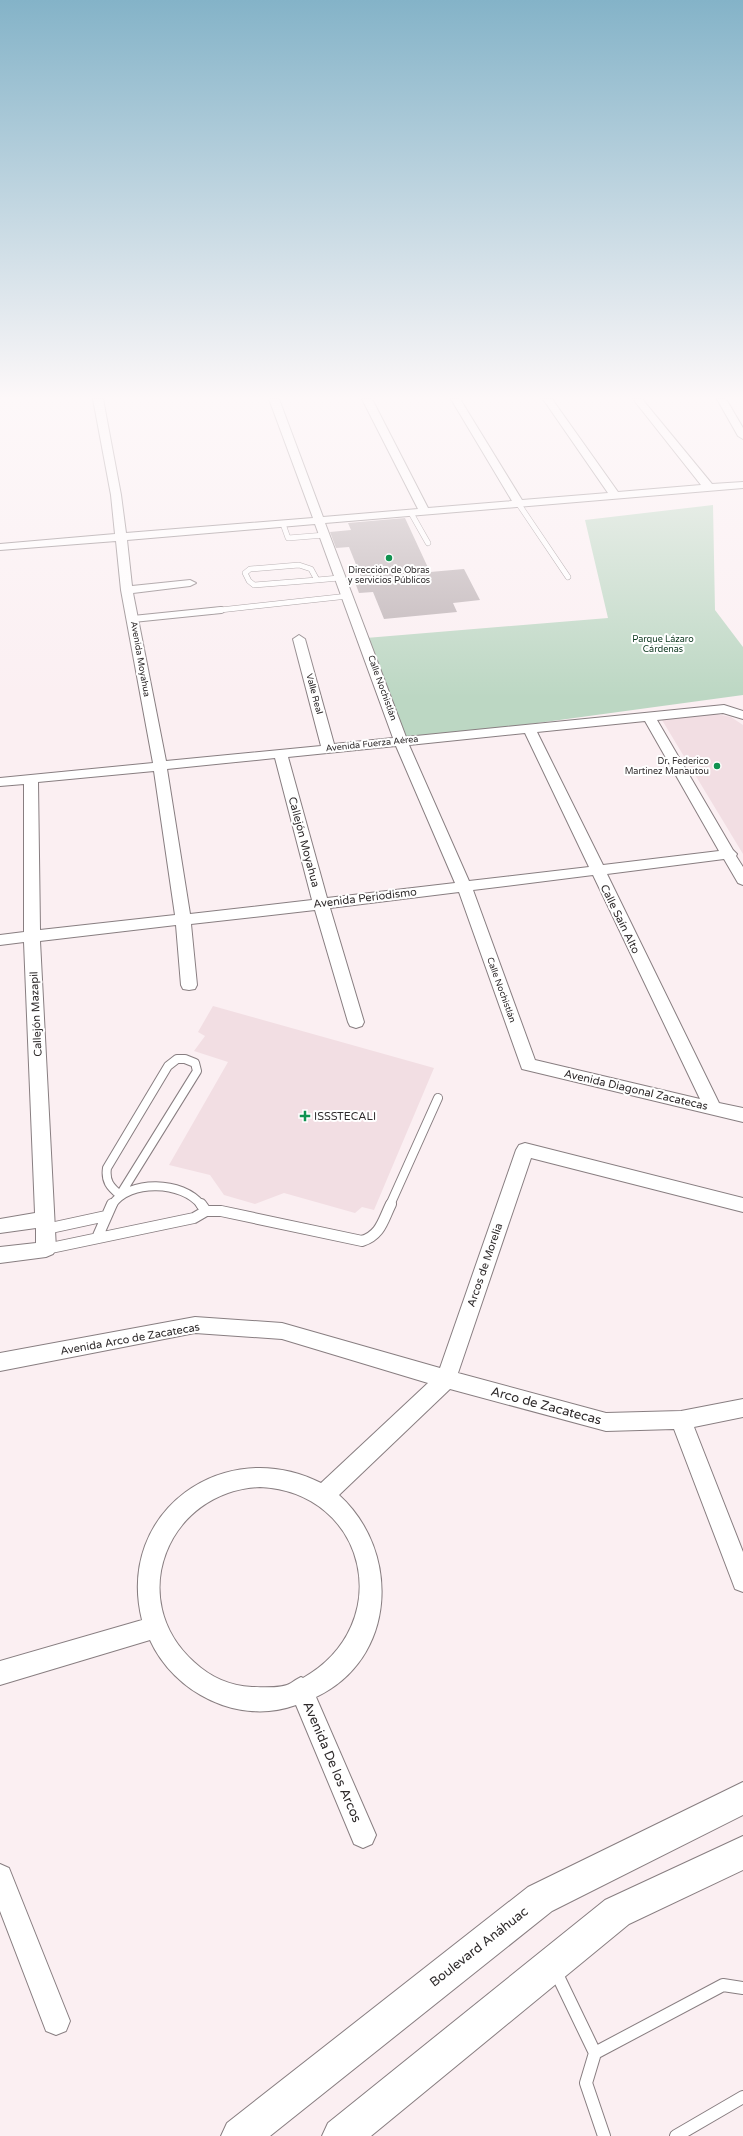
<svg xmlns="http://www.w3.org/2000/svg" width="743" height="2136" font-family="'Varela Round',sans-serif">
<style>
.built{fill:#f2dee3}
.green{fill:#bcd7c3}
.building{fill:#bcb1b4}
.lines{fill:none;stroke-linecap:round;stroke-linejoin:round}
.lane-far4-casing{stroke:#887e81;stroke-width:6}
.lane-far3-casing{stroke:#887e81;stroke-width:8}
.lane-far2-casing{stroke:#887e81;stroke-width:10}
.lane-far1-casing{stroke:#887e81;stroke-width:12}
.lane-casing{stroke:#887e81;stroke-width:14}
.street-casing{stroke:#887e81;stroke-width:2}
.secondary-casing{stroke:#887e81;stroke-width:2}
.lane-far4{stroke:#fff;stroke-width:5}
.lane-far3{stroke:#fff;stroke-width:6}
.lane-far2{stroke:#fff;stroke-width:8}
.lane-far1{stroke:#fff;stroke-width:10}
.lane{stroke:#fff;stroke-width:12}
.street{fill:#fff;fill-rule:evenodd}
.secondary{fill:#fff;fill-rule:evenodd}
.poi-dot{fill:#119250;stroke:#fff;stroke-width:1.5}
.labels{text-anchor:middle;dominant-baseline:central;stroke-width:4;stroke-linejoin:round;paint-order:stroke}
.far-poi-label{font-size:9px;fill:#2e2a2b;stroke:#fff}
.far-park-label{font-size:9px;fill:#09351c;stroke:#fff}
.far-street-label{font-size:9px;fill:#2e2a2b;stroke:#fff}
.street-label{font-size:11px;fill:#2e2a2b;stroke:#fff}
.poi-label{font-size:11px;fill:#2e2a2b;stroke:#fff;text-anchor:start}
.near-street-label{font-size:13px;fill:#2e2a2b;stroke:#fff}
</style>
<rect width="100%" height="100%" fill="#fbeff2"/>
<path class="built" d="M716 714 731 717 743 725V854L662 720Z
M213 1006 434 1068 374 1210 362 1207 355 1213 284 1193 255 1204 224 1195 210 1175 169 1165 228 1062 194 1051 205 1036 198 1032Z"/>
<path class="green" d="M713 505 715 610 743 647V695L405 741 366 638 608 618 585 520Z"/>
<path class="building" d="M405 518 430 572 464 569 480 600 453 603 457 612 384 619 373 592 359 593 353 577H361L349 547 336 548 330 532 351 530 348 523Z"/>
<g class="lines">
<defs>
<path id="lane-far4" d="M518 503 568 577
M411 513 428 543
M283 524 288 538 325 535
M299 565 311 569 317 580 254 585 249 581 245 573 250 569Z
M317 580 339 578
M211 611 348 596"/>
<path id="lane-far3" d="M133 619 221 610"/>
<path id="lane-far2" d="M177 1059H185L195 1063 197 1071 120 1195C110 1187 105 1181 107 1168L168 1066Z
M112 1205C129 1179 183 1181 201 1205
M390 1205 438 1098"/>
<path id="lane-far1" d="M201 1204 206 1211
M46 1229 106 1216
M97 1238 112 1204
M46 1249 194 1218 206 1211H221L362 1241C381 1235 383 1220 391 1204"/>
<path id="lane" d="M556 1972 595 2053
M604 2136 586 2083 595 2053 723 1985 743 1988
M676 2136 743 2097"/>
<path id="street" d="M93 399H103L121 495 126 533 313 518 269 399H279L323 517 418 509 362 399H372L428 508 512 501 451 399H460L522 500 608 493 543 399H552L618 492 701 485 633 399H642L712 484 743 482V488L325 523 406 737 724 705 743 711V719L723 713 657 720 733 850 737 854 736 856 743 867V885L738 883 724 859 607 874 719 1103 743 1108V1122L522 1069 459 892 330 908 364 1022 362 1026 356 1028 350 1026 348 1022 315 910 191 924 197 985 195 989 189 990 183 989 181 985 176 925 40 941 56 1249 53 1254 46 1257 0 1263V1247L36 1243V1228L0 1233V1219L35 1213 24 942 0 945V935L24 932V784L0 786V778L153 763 121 590 116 541 0 550V544L115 534 111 495ZM315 524 393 738 334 744 305 639 299 635 293 639 321 746 166 761 133 593 190 586 196 583 190 580 132 586 127 540ZM645 721 719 851 603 865 537 732ZM525 733 589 867 469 881 409 745ZM396 746 455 883 327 898 288 757ZM275 758 312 900 190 914 167 769ZM154 771 175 915 40 930 38 782ZM593 875 700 1099 535 1060 473 890Z
M717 399H726L743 428V439L738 436Z
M525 1143 743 1198V1212L531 1158 458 1373 606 1413 681 1411 743 1399V1417L694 1427 743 1552V1592L735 1589 732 1581 674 1429 606 1431 450 1389 339 1495C401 1551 397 1659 316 1697L376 1835 372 1844 363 1848 354 1844 296 1705C239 1726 174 1693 150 1640L0 1685V1661L142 1620C115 1511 225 1434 321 1483L428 1383 282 1339 195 1333 0 1371V1353L195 1317 282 1323 440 1368 516 1150 519 1145ZM260 1487C368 1492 397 1625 303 1678L301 1677C297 1679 294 1681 291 1683 282 1689 262 1687 252 1687 230 1686 210 1677 194 1662 124 1599 168 1491 260 1487Z
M0 1864 9 1868 70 2021 66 2031 56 2035 46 2031 0 1911Z"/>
<path id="secondary" d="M743 1782V1815L552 1911 270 2136H221L227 2123 528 1887Z
M743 1836V1870L629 1924 371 2136H322L328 2123 605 1900Z"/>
</defs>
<use href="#lane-far4" class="lane-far4-casing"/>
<use href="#lane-far3" class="lane-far3-casing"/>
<use href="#lane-far2" class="lane-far2-casing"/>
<use href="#lane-far1" class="lane-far1-casing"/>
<use href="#lane" class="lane-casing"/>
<use href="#street" class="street-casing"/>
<use href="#secondary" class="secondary-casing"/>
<use href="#lane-far4" class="lane-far4"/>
<use href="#lane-far3" class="lane-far3"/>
<use href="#lane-far2" class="lane-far2"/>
<use href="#lane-far1" class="lane-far1"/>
<use href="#lane" class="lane"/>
<use href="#street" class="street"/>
<use href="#secondary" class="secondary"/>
</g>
<linearGradient id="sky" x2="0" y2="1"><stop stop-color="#84b3c8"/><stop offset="0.57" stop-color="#fdf8f9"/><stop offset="1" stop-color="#fdf8f9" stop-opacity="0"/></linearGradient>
<rect width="743" height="698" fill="url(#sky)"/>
<g class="poi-dot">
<circle cx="389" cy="558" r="4"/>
<circle cx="717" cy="766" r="4"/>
<path d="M303 1110h4v4h4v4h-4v4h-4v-4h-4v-4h4z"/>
</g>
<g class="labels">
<g class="far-poi-label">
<text x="389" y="570">Dirección de Obras<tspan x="389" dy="10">y servicios Públicos</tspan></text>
<text x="709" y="761" text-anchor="end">Dr. Federico<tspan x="709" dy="10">Martinez Manautou</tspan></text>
</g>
<g class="far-park-label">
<text x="663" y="639">Parque Lázaro<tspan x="663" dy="10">Cárdenas</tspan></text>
</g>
<g class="far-street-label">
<text transform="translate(140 659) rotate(80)">Avenida Moyahua</text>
<text transform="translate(382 688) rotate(70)">Calle Nochistlán</text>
<text transform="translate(314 694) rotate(75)">Valle Real</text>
<text transform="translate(372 744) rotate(-6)">Avenida Fuerza Aérea</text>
<text transform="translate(501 990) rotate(70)">Calle Nochistlán</text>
</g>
<g class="street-label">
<text transform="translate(304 842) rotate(75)">Callejón Moyahua</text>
<text transform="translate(365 898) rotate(-7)">Avenida Periodismo</text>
<text transform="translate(620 919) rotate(64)">Calle Saín Alto</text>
<text transform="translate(36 1014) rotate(-93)">Callejón Mazapil</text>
<text transform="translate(636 1090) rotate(13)">Avenida Diagonal Zacatecas</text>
<text transform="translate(485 1265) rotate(-71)">Arcos de Morelia</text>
<text transform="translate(130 1339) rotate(-10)">Avenida Arco de Zacatecas</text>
</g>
<g class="poi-label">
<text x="314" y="1116">ISSSTECALI</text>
</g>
<g class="near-street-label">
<text transform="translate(546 1406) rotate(15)">Arco de Zacatecas</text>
<text transform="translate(332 1762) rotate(67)">Avenida De los Arcos</text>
<text transform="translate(479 1947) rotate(-38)">Boulevard Anáhuac</text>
</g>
</g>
</svg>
